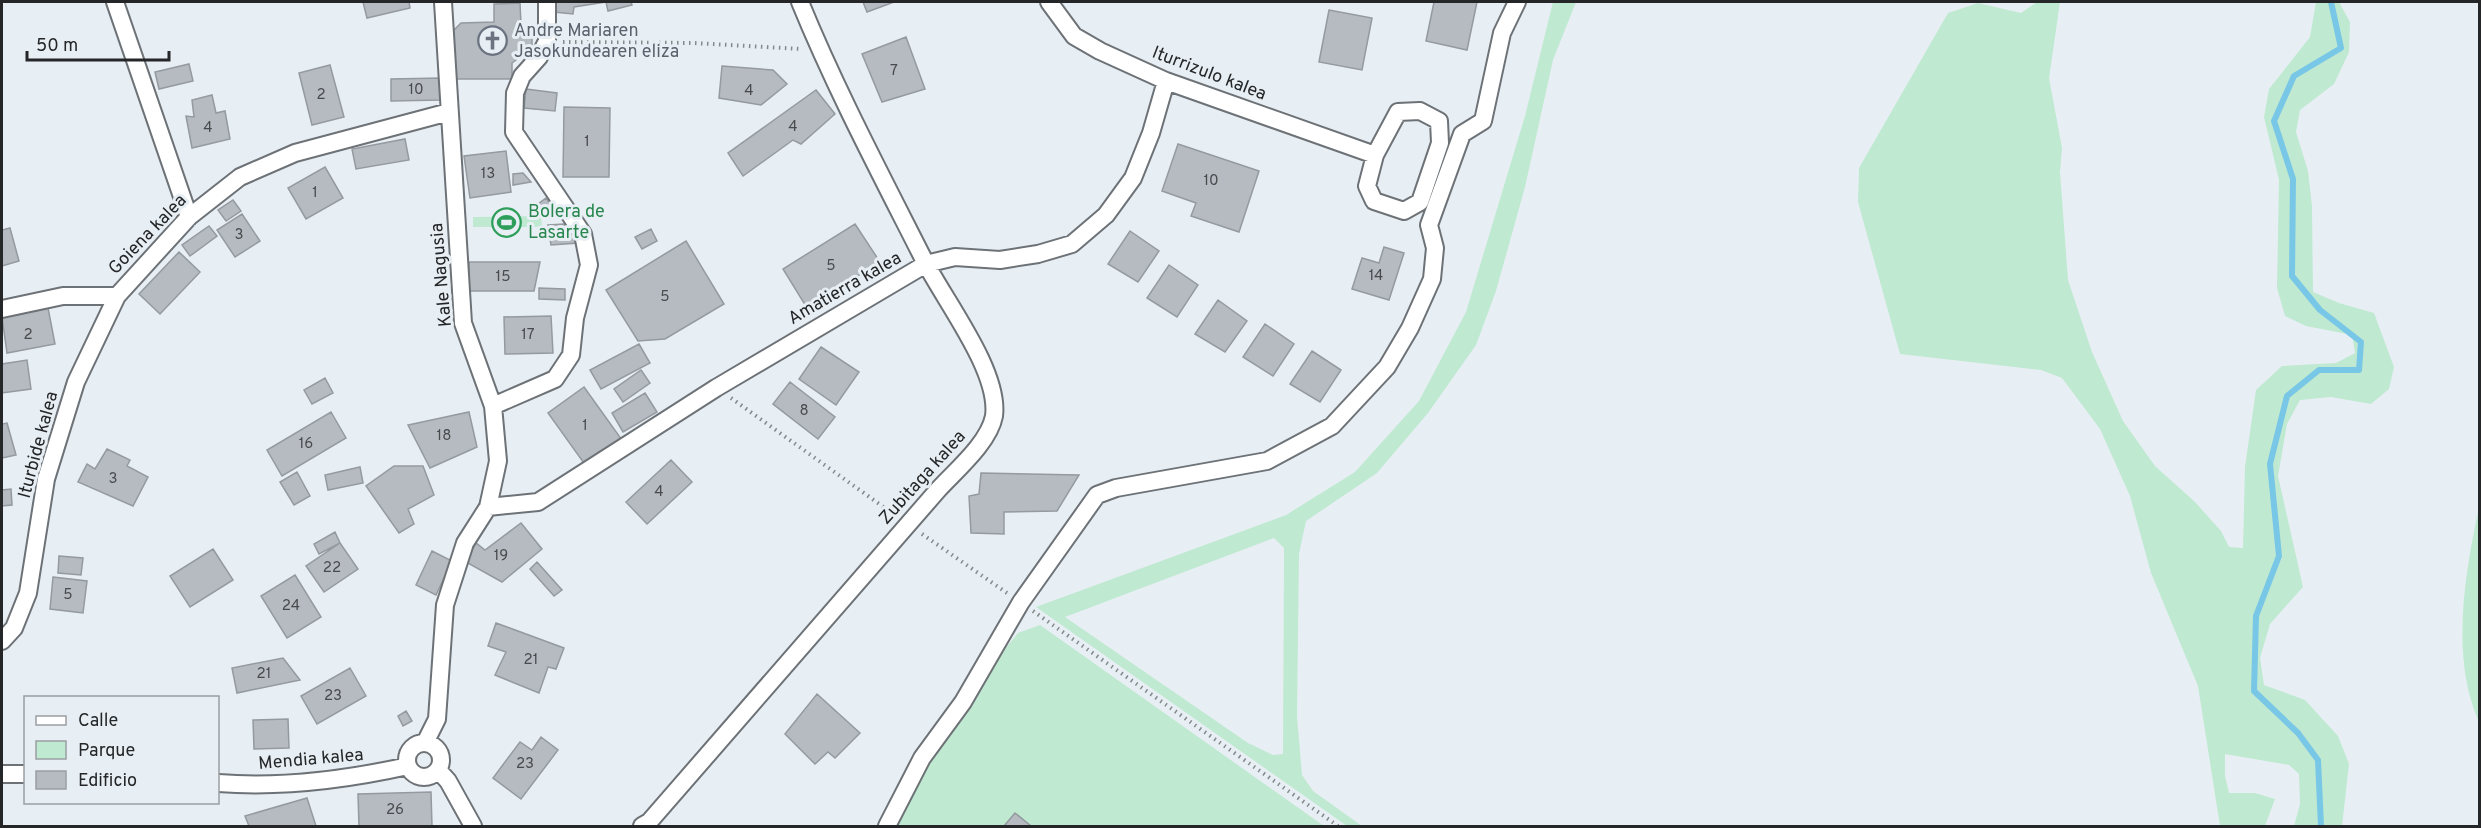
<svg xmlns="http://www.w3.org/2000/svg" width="2481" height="828" font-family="Overpass,sans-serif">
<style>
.green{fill:#bfe9d1;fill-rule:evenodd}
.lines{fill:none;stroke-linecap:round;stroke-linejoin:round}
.stream{stroke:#79c7e6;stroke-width:6}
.building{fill:#b5bbc0;stroke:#949a9f;stroke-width:1.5}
.street-casing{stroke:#6d7277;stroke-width:20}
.path{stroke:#84898c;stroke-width:4;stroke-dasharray:1.5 4.5;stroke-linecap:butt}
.street{stroke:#fff;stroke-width:16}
.labels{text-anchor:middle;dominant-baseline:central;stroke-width:6;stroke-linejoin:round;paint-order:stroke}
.number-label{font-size:15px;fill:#484b4e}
.worship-label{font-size:18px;fill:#5b616d;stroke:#e8eff4;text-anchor:start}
.street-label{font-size:18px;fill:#242628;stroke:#e8eff4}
.leisure-label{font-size:18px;fill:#27864d;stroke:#e8eff4;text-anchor:start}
</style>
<rect width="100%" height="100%" fill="#e8eff4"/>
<path class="green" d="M1553 2H1576L1553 60 1525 187 1496 291 1476 345 1428 413 1377 473 1306 521 1299 554 1297 716 1302 775 1313 791 1362 826H1347L1036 607 1286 515 1355 472 1419 401 1466 312 1525 116ZM1274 538 1284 548 1283 754 1273 755 1248 743 1065 617Z
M2037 2H2060L2049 78 2062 148 2060 172 2068 280 2092 352 2123 421 2155 466 2195 502 2221 531 2229 547 2243 548 2245 467 2256 390 2282 366 2336 363 2355 353 2352 335 2306 326 2285 316 2277 288 2279 180 2264 117 2269 89 2310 37 2316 2H2339L2350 22 2349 52 2334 84 2300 110 2296 132 2308 171 2312 206 2313 292 2339 303 2374 313 2394 367 2389 389 2371 404 2331 397 2300 400 2287 424 2278 476 2303 587 2270 624 2260 658 2264 685 2305 700 2338 736 2349 764 2342 826H2294L2300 804 2299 774 2289 765 2225 754V776L2229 793H2255L2275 799 2265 826H2220L2198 686 2151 573 2130 496 2100 429 2062 378 2041 370 1900 354 1858 202 1859 168 1948 13 1978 3 2021 13Z
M541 216 542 227H473V217Z
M2479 507V722C2450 657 2465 574 2479 507Z
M1040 625 1324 826H894L902 806 983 676 1018 633Z"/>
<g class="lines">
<path class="stream" d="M2321 826 2318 760 2298 733 2254 691 2256 616 2279 556 2270 464 2287 396 2319 370H2359L2361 342 2320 310 2292 276 2293 179 2274 121 2294 76 2341 48 2331 2"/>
</g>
<path class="building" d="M363 2H409L410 8 367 18Z
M555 2H631L632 5 608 11 606 2 574 7 573 14 554 12Z
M863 2H894L867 12Z
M1434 2H1477L1467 50 1426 41Z
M520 3 521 24 532 34V48L512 63V79H456L453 31 461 23 494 22V4Z
M1329 10 1372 18 1362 70 1319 62Z
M906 37 925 89 882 102 862 54Z
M189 64 193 81 159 89 155 72Z
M330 65 344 117 312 125 299 73Z
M722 66 773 70 787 84 761 105 719 98Z
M441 78V100L391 101V79Z
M526 89 557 93 555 111 524 108Z
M816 90 835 114 801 144 793 140 743 176 728 153Z
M212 95 216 113 225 111 230 139 192 148 186 116 194 117 192 100Z
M564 107 610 108 609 177H563Z
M405 139 409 160 356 169 352 149Z
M1178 144 1259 171 1239 232 1191 216 1196 203 1162 191Z
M506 151 511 192 470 198 464 156Z
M325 167 343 198 306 219 288 188Z
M523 173 531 182 513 185V174Z
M546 198 558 215 541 216 534 207Z
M233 200 241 211 226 221 218 210Z
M242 214 260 241 235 257 217 230Z
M564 224 578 243 551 245 548 225Z
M855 224 880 262 807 308 783 269Z
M209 226 217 236 190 256 182 245Z
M10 228 19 261 2 266V230Z
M651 229 657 241 642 249 635 237Z
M1130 231 1159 251 1138 282 1108 264Z
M686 241 724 304 665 339 638 341 606 290Z
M1384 247 1404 253 1389 300 1352 289 1362 258 1379 263Z
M179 252 200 272 160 314 139 294Z
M469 262H540L534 291H469Z
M1169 265 1198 285 1177 317 1147 298Z
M539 288 565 289V300L539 299Z
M1218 300 1247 321 1225 352 1195 334Z
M48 308 55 344 7 353 2 317Z
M551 316 553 353 505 354 504 317Z
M1265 324 1294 344 1273 376 1243 357Z
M639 344 650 363 601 389 590 370Z
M821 347 859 372 836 405 799 379Z
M1312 351 1341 370 1320 402 1290 384Z
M27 360 31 389 2 393V364Z
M641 370 650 383 623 402 614 389Z
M325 378 333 393 312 404 304 390Z
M790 382 835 417 818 439 773 404Z
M584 387 622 440 586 466 548 413Z
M645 393 657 412 623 432 612 413Z
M331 412 346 438 282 476 267 450Z
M469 412 477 447 430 468 408 425Z
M7 423 16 455 2 458V424Z
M107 449 130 460 127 466 148 477 133 506 78 482 87 464 95 469Z
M671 460 692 482 647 524 626 502Z
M394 466H423L434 495 408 509 414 524 399 533 366 486Z
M360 467 363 483 328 490 325 475Z
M297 472 310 496 294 505 280 482Z
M981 473 1079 475 1057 511 1004 512V534L971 533 969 496 979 494Z
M11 489 12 505 2 506V490Z
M521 523 542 549 502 582 466 562 476 543 485 550Z
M335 532 340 543 319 554 314 544Z
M340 543 358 569 324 592 306 566Z
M213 549 233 580 190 607 170 576Z
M432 551 452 561 436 595 416 585Z
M59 556 83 558 81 575 58 573Z
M537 562 562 590 554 596 530 569Z
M295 575 321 617 287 638 261 596Z
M53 577 87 581 83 613 50 609Z
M496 623 564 648 556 669 548 667 539 693 495 675 506 652 488 646Z
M283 658 300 680 237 693 232 668Z
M350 668 366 696 317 724 301 696Z
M817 694 860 733 835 758 828 752 815 764 785 734Z
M406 711 412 721 403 726 398 716Z
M288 719 289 748 254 749 253 720Z
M541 737 558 750 521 799 493 778 520 742 532 750Z
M431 792 432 826H359L358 794Z
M307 798 316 826H249L245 816Z
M1015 813 1031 826H1004Z"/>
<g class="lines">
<defs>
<path id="street" d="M115 2 189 217
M1049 2 1074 36 1100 51 1166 81 1375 155
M1420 111 1439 121 1440 143 1420 202 1404 211 1374 201 1367 186 1375 155 1398 112Z
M2 309 63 296H117
M493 406 555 379 571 355 575 318 589 265 583 234 514 132 515 93 522 76 539 57 547 41V2
M488 507 538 502 716 388 926 264 955 257 1000 260 1038 254 1072 244 1106 215 1133 178 1151 133 1166 81
M2 641 14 628 28 593 46 479 76 382 117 296 189 217 240 177 295 153 449 112
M425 743 437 719 445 605 465 543 488 507 498 461 493 406 463 323 443 2
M407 760a17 17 0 1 1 34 0a17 17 0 1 1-34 0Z
M438 770 448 781 473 826
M2 774H26
M218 783C282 788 345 780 408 766
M642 826 649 822 937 491C955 471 989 443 994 416 1000 371 944 300 924 260 881 175 836 90 800 2
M887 826 922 758 963 702 1021 602 1097 495 1116 488 1267 461 1332 426 1387 367 1410 328 1432 279 1435 248 1429 225 1462 134 1483 121 1502 33 1517 2"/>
</defs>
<use href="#street" class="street-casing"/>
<path class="path" d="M563 42 694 43 801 49
M731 398 896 516
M922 534 1007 593
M1033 611 1338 826"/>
<use href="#street" class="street"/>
</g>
<defs>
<symbol id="church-ring" viewBox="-11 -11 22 22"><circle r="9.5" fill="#e8eff4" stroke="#6b7280" stroke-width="1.5"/><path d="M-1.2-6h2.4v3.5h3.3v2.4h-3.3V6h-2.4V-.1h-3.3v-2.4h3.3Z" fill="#6b7280"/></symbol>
<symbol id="stadium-ring" viewBox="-11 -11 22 22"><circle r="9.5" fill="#e8eff4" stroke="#2e9e5b" stroke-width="1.5"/><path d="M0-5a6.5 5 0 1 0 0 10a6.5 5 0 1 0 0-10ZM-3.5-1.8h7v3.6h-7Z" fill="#2e9e5b"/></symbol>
</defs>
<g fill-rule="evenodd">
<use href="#church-ring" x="476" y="24" width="33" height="33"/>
<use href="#stadium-ring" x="490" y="206" width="33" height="33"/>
</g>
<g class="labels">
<g class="number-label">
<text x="894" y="71">7</text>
<text x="416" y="90">10</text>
<text x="749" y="91">4</text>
<text x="321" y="95">2</text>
<text x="793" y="127">4</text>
<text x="208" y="128">4</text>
<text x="587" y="142">1</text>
<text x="488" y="174">13</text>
<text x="1211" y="181">10</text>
<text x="315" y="193">1</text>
<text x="239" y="235">3</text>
<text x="831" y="266">5</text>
<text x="1376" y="276">14</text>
<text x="503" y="277">15</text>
<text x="665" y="297">5</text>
<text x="28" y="335">2</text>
<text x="528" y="335">17</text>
<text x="804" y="411">8</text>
<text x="585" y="426">1</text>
<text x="444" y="436">18</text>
<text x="306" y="444">16</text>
<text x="113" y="479">3</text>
<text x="659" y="492">4</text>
<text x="501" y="556">19</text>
<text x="332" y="568">22</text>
<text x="68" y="595">5</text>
<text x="291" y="606">24</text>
<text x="531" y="660">21</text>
<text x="264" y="674">21</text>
<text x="333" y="696">23</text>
<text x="525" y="764">23</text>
<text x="395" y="810">26</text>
</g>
<g class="worship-label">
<text x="514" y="31">Andre Mariaren<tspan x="514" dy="21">Jasokundearen eliza</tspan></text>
</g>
<g class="street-label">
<text transform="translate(1209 74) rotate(21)">Iturrizulo kalea</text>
<text transform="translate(148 235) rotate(-46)">Goiena kalea</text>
<text transform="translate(442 275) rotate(-95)">Kale Nagusia</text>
<text transform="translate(845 289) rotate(-30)">Amatierra kalea</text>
<text transform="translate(39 445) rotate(-75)">Iturbide kalea</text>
<text transform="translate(923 478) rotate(-48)">Zubitaga kalea</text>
<text transform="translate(311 760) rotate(-5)">Mendia kalea</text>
</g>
<g class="leisure-label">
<text x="528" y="212">Bolera de<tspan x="528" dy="21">Lasarte</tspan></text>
</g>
</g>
<rect width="2481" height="828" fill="none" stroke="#242628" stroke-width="6"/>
<rect x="24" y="696" width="195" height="108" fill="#e8eff4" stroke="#9a9fa2" stroke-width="1.5"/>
<rect x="36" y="716" width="30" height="9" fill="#ffffff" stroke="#9a9fa2" stroke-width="1.5"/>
<text x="78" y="726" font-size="18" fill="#242628">Calle</text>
<rect x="36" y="741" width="30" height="18" fill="#bfe9d1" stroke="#9a9fa2" stroke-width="1.5"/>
<text x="78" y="756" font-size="18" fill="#242628">Parque</text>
<rect x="36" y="771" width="30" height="18" fill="#b5bbc0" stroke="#9a9fa2" stroke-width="1.5"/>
<text x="78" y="786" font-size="18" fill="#242628">Edificio</text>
<path d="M27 51v9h142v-9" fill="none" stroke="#242628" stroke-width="3"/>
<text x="36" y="51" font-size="18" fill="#242628" stroke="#e8eff4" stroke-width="4.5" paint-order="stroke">50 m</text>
</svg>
